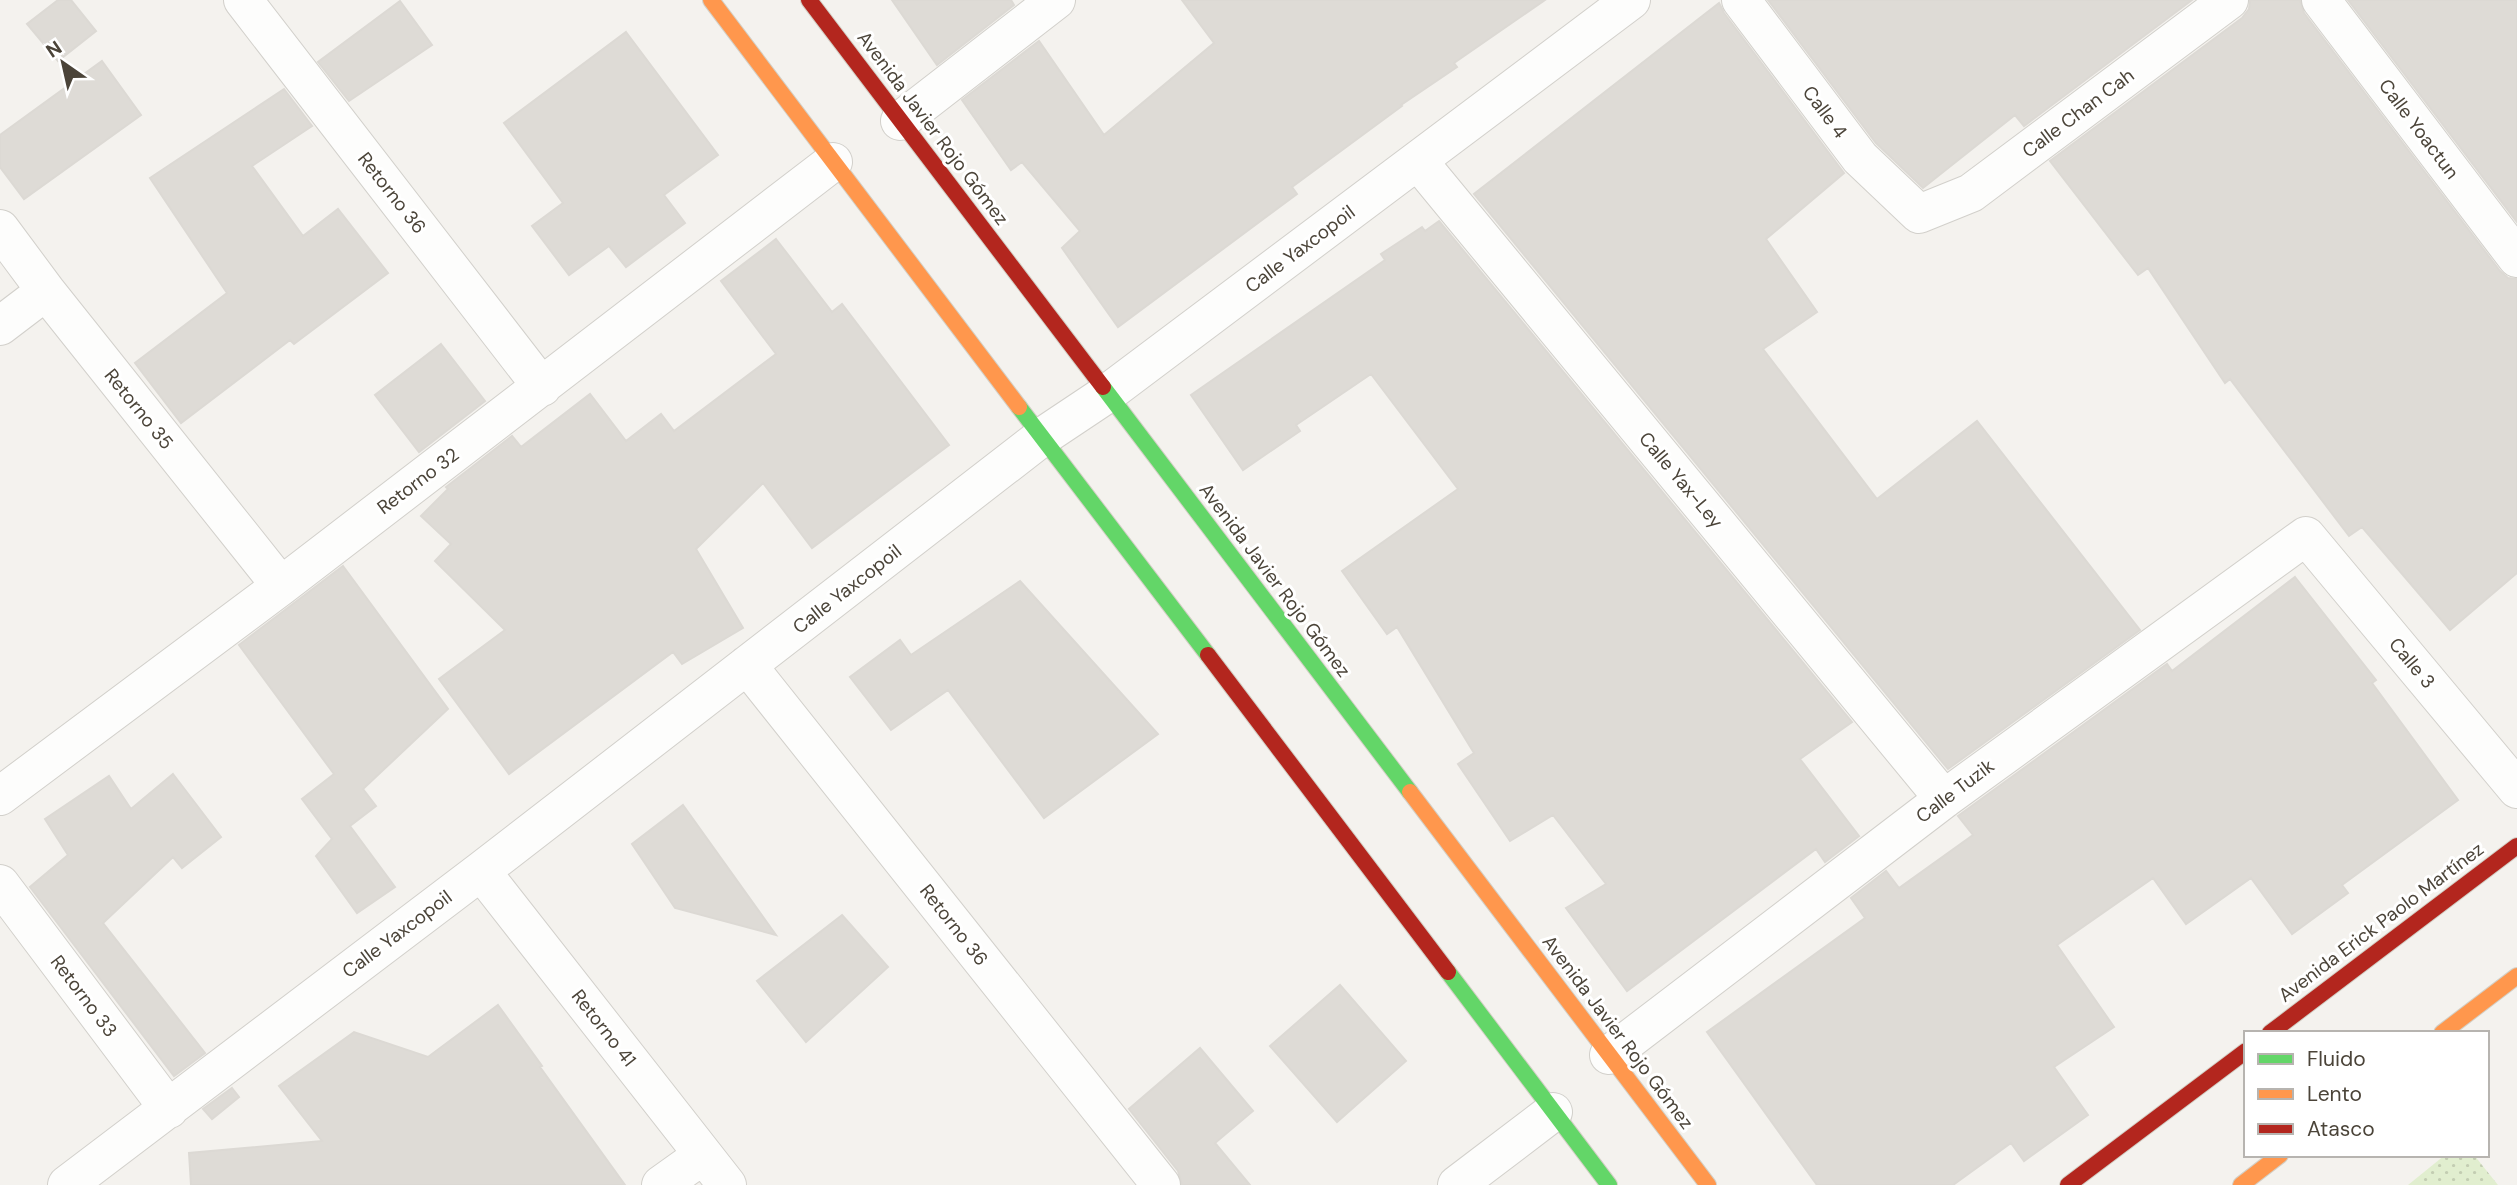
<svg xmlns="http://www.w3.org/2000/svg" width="2517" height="1185" font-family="'DM Sans',sans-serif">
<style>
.park{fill:url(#park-dots)}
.building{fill:#dedbd6;stroke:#dcd9d4;stroke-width:2}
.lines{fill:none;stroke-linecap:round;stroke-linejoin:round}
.street-casing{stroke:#d2d0cb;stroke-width:40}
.fast-casing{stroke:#d3cfc5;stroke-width:18}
.slow-casing{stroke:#d3cfc5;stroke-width:18}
.jam-casing{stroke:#d3cfc5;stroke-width:18}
.street{stroke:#fdfdfc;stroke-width:38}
.fast{stroke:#63d668;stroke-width:16}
.slow{stroke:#ff974d;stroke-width:16}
.jam{stroke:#b3261e;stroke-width:16}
.labels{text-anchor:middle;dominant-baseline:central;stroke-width:6;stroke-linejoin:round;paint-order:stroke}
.street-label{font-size:19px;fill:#4b4439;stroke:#fff}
</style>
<defs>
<pattern id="park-dots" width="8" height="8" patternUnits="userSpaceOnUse" patternTransform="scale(1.75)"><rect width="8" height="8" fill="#e1eecf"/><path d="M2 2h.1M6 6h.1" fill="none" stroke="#c3cdb2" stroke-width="1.8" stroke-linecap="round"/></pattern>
</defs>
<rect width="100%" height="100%" fill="#f4f2ee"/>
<path class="park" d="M2445 1155H2474L2498 1185H2408Z"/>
<path class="building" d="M58 0H71L96 31 58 61 27 24Z
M892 0H1011L1014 5 937 65Z
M1182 0H1545L1454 63 1457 67 1401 105 1402 106 1292 187 1297 194 1118 327 1062 248 1080 231 1022 162 1011 170 962 100 1039 41 1104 135 1214 43Z
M1768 0H2192L2024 126 2015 115 1923 188 1876 143Z
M2250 0H2300L2304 13 2500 271 2508 278 2517 279V573L2450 630 2362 527 2349 536 2230 379 2225 383 2148 268 2138 275 2050 161 2242 18 2249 9Z
M2348 0H2517V222Z
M400 1 432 45 349 101 318 62Z
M1719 3 1724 13 1844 173 1766 239 1817 312 1763 349 1877 499 1977 421 2140 630 1948 769 1474 194Z
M626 32 718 155 664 195 685 223 626 267 609 246 569 275 532 226 563 203 504 123Z
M102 61 141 115 24 199 0 167V135Z
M284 89 312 126 252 166 303 236 338 209 388 273 294 344 290 340 181 423 135 363 227 293 150 178Z
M1439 221 1852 722 1800 759 1859 836 1825 862 1816 849 1627 991 1566 908 1606 884 1553 815 1510 841 1458 764 1474 753 1397 627 1387 634 1342 571 1458 489 1371 374 1296 425 1300 431 1243 470 1191 395 1385 260 1381 254 1422 227 1425 231Z
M776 239 832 312 842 304 949 445 812 548 763 483 696 549 743 628 682 664 673 652 509 774 439 679 505 630 435 561 451 544 421 516 448 489 446 487 512 436 521 447 590 394 626 441 661 414 674 431 776 354 721 281Z
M441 344 485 401 419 452 375 395Z
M343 566 448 709 363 789 376 806 350 826 395 887 357 913 316 856 332 839 302 799 334 774 239 645Z
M2295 577 2376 680 2372 683 2458 800 2342 885 2348 893 2292 934 2251 878 2186 924 2153 878 2057 945 2114 1027 2054 1067 2088 1115 2024 1161 2011 1143 1953 1185H1817L1707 1032 1865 918 1851 898 1886 871 1899 888 1973 835 1958 816 2167 664 2172 671Z
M1020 581 1158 734 1044 818 948 690 891 730 850 677 900 640 911 655Z
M173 774 221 837 182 868 173 857 103 923 205 1053 174 1076 30 887 68 855 45 819 109 776 131 809Z
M683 805 776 935 675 908 632 844Z
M842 915 888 967 806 1042 757 981Z
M1340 985 1406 1061 1337 1122 1270 1046Z
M498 1005 542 1066 540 1067 625 1185H191L189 1153 322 1141 279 1086 354 1032 428 1057Z
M1200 1048 1253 1111 1215 1143 1250 1185H1182L1178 1171 1129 1109Z
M232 1088 239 1097 212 1119 203 1109Z"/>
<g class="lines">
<defs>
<path id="street" d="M243 0 542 387
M1741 0 1860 158 1919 214 1971 193 2229 0
M2321 0 2517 258
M900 121 1056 0
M1418 161 1944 799
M0 229 46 291 281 586
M0 326 46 291
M747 665 1161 1185
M0 796 281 586 833 162
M481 871 727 1185
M0 884 169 1109
M1609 1055 1944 799 2306 536 2517 789
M67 1185 481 871 1042 437 1108 393 1631 0
M661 1185 703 1155
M1457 1185 1553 1112"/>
<path id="fast" d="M1103 387 1410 792
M1019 407 1208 655
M1448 972 1609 1185"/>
<path id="slow" d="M711 0 1019 407
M1410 792 1708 1185
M2442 1033 2517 976
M2241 1185 2280 1155"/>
<path id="jam" d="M809 0 1103 387
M1208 655 1448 972
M2270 1033 2517 846
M2068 1185 2246 1051"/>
</defs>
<use href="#street" class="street-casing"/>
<use href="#fast" class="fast-casing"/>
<use href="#slow" class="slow-casing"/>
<use href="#jam" class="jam-casing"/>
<use href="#street" class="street"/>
<use href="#fast" class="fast"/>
<use href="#slow" class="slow"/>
<use href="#jam" class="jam"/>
</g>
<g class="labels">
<g class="street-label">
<text transform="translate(1825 112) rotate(53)">Calle 4</text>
<text transform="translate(2078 113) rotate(-37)">Calle Chan Cah</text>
<text transform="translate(933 128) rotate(53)">Avenida Javier Rojo Gómez</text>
<text transform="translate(2419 129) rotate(53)">Calle Yoactun</text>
<text transform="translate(392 193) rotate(52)">Retorno 36</text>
<text transform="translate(1300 249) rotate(-37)">Calle Yaxcopoil</text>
<text transform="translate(139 409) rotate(51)">Retorno 35</text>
<text transform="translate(1681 480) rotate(50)">Calle Yax-Ley</text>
<text transform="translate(418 481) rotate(-37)">Retorno 32</text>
<text transform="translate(1275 580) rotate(53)">Avenida Javier Rojo Gómez</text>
<text transform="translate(847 589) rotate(-38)">Calle Yaxcopoil</text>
<text transform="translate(2412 663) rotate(50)">Calle 3</text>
<text transform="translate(1955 791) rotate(-37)">Calle Tuzik</text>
<text transform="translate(2381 922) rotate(-37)">Avenida Erick Paolo Martínez</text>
<text transform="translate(954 925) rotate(52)">Retorno 36</text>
<text transform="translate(397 934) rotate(-37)">Calle Yaxcopoil</text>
<text transform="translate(84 996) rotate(53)">Retorno 33</text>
<text transform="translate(604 1028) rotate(52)">Retorno 41</text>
<text transform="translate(1618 1032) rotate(53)">Avenida Javier Rojo Gómez</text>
</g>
</g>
<rect x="2244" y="1031" width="245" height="126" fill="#ffffff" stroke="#b7b4b0" stroke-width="2"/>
<rect x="2258" y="1054" width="35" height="10" fill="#63d668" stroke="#b7b4b0" stroke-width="2"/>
<text x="2307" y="1066" font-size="21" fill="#4b4439">Fluido</text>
<rect x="2258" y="1089" width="35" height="10" fill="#ff974d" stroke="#b7b4b0" stroke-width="2"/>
<text x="2307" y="1101" font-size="21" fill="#4b4439">Lento</text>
<rect x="2258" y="1124" width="35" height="10" fill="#b3261e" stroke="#b7b4b0" stroke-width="2"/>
<text x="2307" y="1136" font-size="21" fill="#4b4439">Atasco</text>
<g transform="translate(63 63) rotate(326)" stroke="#ffffff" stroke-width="5" paint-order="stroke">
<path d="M0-5L12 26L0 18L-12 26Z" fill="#4b4439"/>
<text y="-10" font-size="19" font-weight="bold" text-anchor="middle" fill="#4b4439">N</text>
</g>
</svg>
